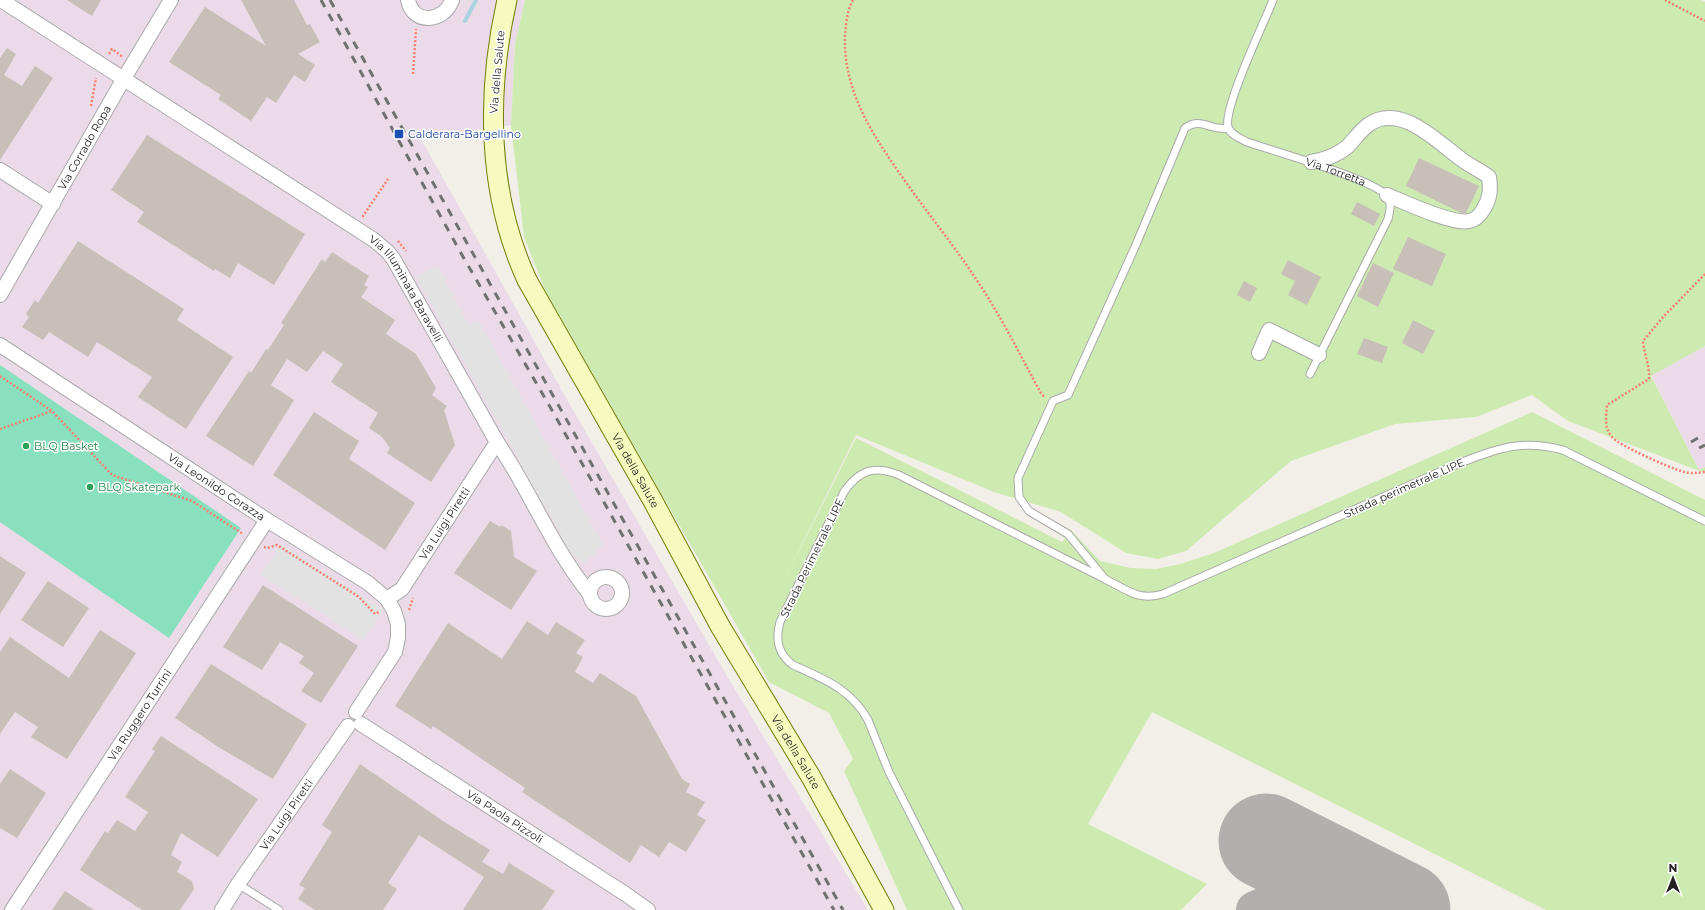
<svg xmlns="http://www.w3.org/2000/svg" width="1705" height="910" font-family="Montserrat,sans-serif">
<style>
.industrial{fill:#ebdbe8}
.grass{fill:#cdebb0}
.pitch{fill:#88e0be}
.parking{fill:#e2e2e2}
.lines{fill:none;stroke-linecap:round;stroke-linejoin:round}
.stream{stroke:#aad3df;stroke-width:4}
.taxiway{stroke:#b1b0ac;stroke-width:38}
.runway{stroke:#b1b0ac;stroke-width:95}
.building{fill:#c7bfb8}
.lane-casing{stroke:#a9a9a9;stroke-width:9}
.street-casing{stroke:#a9a9a9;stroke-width:16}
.secondary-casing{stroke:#707d05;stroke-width:21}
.path{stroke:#fa8072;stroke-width:2.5;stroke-dasharray:2 2;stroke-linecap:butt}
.lane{stroke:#fff;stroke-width:7}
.street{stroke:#fff;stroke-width:14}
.secondary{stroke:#f7fabf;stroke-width:19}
.rail{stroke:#707070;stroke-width:3;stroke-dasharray:8 8;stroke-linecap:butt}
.transit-dot{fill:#1a4fb4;stroke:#fff;stroke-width:1.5}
.leisure-dot{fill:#2e9e5b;stroke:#fff;stroke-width:1.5}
.labels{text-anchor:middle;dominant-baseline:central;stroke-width:3;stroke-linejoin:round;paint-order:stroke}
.street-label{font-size:11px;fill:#222;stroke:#fff}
.transit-label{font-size:11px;fill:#164399;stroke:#fff;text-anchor:start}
.leisure-label{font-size:11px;fill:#27864d;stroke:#fff;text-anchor:start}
</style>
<rect width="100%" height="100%" fill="#f2efe9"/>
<path class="industrial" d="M0 0H525L515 44 511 125 420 137 565 396 727 676 868 910H0Z
M1705 346V467L1699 470 1651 375Z"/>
<path class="grass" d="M525 0H1701L1705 2V346L1651 376 1699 470 1705 467V473L1568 421 1532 395 1476 417 1395 424 1291 461 1186 551 1158 559 1126 553 1061 512 994 492 856 435 780 589 856 438 1062 542 1071 530 1100 561 1131 568 1156 569 1180 564 1214 553 1532 412 1705 500V910H1546L1152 712 1088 824 1207 884 1181 910H907L844 771 853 759 829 713 769 682 545 290 524 237 511 125 515 44Z"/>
<path class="pitch" d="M0 365 241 528 169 638 0 522Z"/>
<path class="parking" d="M438 266 468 324 478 320 603 545 585 563 573 556 416 277Z
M281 544 383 609 364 640 261 575Z"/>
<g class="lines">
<path class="stream" d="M465 21 476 0"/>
<path class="taxiway" d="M1255 910C1307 886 1346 893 1399 908"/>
<path class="runway" d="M1266 841 1403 910"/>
</g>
<path class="building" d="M67 0H101L92 16Z
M241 0H294L307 25 310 24 320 42 298 54 315 65 305 82 294 75 276 103 267 97 251 121 218 99 221 95 169 62 205 7 266 46Z
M7 48 16 54 4 75 22 86 35 66 53 78 0 160V58Z
M147 135 305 234 274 285 238 263 230 278 215 269 214 271 137 222 144 212 111 190Z
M1419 158 1479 186 1466 213H1461L1406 186Z
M1357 202 1380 214 1374 226 1351 214Z
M1408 237 1446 254 1432 286 1393 269Z
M78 241 184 309 177 320 233 357 186 429 138 397 152 377 97 342 88 357 49 332 43 340 22 327 29 317 26 314 35 300 38 303Z
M332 252 369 276 364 285 368 287 361 297 395 320 386 334 416 354 436 388 432 395 447 406 444 410 455 445 431 482 387 453 390 448 382 437 369 428 378 413 331 382 343 364 323 351 307 372 287 359 271 385 294 400 253 466 206 436 249 371 251 373 266 349 268 350 284 325 281 323 322 259 325 262Z
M1288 260 1321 277 1307 305 1288 295 1295 281 1281 274Z
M1373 263 1394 273 1378 307 1357 296Z
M1244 281 1257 288 1250 302 1237 295Z
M1413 320 1435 331 1423 354 1402 343Z
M1364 338 1388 347 1382 363 1357 354Z
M314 412 359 441 349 459 415 503 385 550 273 475Z
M490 521 500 527 501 525 511 531 514 557 537 571 511 610 454 573Z
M0 556 26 573 0 614Z
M48 581 89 608 63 647 21 620Z
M263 585 358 646 321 703 301 691 314 673 299 663 304 656 280 642 262 670 223 647Z
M527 621 548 635 556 622 585 640 576 653 583 657 575 672 593 683 600 673 636 696 682 779 690 784 686 792 705 802 697 815 706 820 686 852 669 842 659 857 641 845 630 863 522 792 525 788 433 726 431 729 395 706 448 623 502 659Z
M100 630 136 653 67 759 31 737 38 727 15 712 0 734V652L10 637 69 678Z
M211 664 307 724 273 779 220 748 175 718Z
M161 736 258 799 218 857 181 833 171 855 182 862 177 872 192 881 194 889 180 910H142L80 870 105 831 108 833 117 820 135 831 148 812 125 797 155 751 152 749Z
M360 764 443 821 490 850 482 862 503 874 509 863 555 891 542 910H463L484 877 419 835 388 883 397 889 383 910H315L298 899 305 888 299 885 332 832 322 825Z
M10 769 46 793 17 838 0 828V784Z
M65 891 94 910H52Z"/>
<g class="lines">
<defs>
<g id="lane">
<path id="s1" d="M1273 0C1264 23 1223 108 1228 127 1230 135 1240 138 1247 142 1270 150 1376 180 1387 196 1392 203 1390 211 1388 219L1310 374"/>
<path d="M1105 579C1127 590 1138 601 1163 594L1460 463C1498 448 1523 439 1563 450L1705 521"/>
<path d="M238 884 279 910"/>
<path d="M959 910 889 772 868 720C851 689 824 679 793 665 778 654 775 640 780 622L844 492C859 470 874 465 899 475L1105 579 1068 534 1029 511 1019 497 1018 478 1053 401 1068 395 1135 247 1185 128C1202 116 1211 132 1228 128"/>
</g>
<g id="street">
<path id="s2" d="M1 0 374 240 388 252 394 260 497 442C530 491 552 547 589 593"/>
<path d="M408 0C413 26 445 22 452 0"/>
<path d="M1311 162C1324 160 1336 156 1347 147 1354 140 1360 131 1368 125 1400 102 1436 141 1461 159 1470 166 1480 170 1489 177 1491 190 1490 199 1483 210 1480 215 1475 220 1469 221 1453 225 1404 202 1387 195"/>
<path d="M0 170 53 204"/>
<path id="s3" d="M0 295 123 80 171 0"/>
<path id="s4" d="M0 345 267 520 368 583 387 599 394 611 398 624V638L395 652 356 712"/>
<path d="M1259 353 1269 330 1319 355"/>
<circle cx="606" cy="593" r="16"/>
<path id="s5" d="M387 599 402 589 497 442"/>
<path id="s6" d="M361 724 624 893 648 910"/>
<path id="s7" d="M12 910 267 520"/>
<path id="s8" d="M222 910 238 884 348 726"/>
</g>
<g id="secondary">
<path id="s9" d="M507 0C486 93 487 193 527 280L653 501 720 626 811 777 884 910"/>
</g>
</defs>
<use href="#lane" class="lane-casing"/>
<use href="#street" class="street-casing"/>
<use href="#secondary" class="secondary-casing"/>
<path class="path" d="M853 0C847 10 846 24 845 35 843 88 869 129 898 171 922 206 950 240 974 276 1000 314 1020 355 1042 395L1046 397
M1665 0 1705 21
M109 54 112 49 123 57
M413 74 416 29
M91 106 96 78
M362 216H363L388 179
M398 241 406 251
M1705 274 1664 316 1643 341C1644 354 1650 366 1649 379L1607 405C1606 417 1604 428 1612 437 1618 445 1670 468 1681 471 1689 474 1697 473 1705 472
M0 376 52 411 112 475 192 501 243 534
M0 429 52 411
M264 547 267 548 277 545 359 597 375 614 379 612
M409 610 413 598"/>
<use href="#lane" class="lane"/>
<use href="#street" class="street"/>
<use href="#secondary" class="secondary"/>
<path class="rail" d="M321 0 462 255 549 405 834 910
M330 0 843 910
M1691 442 1705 434
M1699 448 1705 445"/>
</g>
<rect class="transit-dot" x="394" y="129" width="10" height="10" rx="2"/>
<g class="leisure-dot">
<circle cx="26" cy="446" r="4"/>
<circle cx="90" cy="487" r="4"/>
</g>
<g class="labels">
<g class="street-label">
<text transform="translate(497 72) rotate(-85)">Via della Salute</text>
<text stroke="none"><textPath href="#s3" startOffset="170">Via Corrado Ropa</textPath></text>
<text stroke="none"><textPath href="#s1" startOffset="254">Via Torretta</textPath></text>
<text stroke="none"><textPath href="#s2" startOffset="502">Via Illuminata Baravelli</textPath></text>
<text stroke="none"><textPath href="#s9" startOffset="505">Via della Salute</textPath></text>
<text stroke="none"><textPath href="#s4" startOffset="259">Via Leonildo Corazza</textPath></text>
<text transform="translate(1404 488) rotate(-24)">Strada perimetrale LIPE</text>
<text stroke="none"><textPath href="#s5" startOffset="96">Via Luigi Piretti</textPath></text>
<text transform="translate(812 558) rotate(-64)">Strada Perimetrale LIPE</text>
<text stroke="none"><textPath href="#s7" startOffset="233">Via Ruggero Turrini</textPath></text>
<text stroke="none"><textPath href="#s9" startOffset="829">Via della Salute</textPath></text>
<text stroke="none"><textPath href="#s8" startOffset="115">Via Luigi Piretti</textPath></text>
<text stroke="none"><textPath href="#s6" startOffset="171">Via Paola Pizzoli</textPath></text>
</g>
<g class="transit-label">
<text x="408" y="134">Calderara-Bargellino</text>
</g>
<g class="leisure-label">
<text x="34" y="446">BLQ Basket</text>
<text x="98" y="487">BLQ Skatepark</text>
</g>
</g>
<g transform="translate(1673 878)" stroke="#ffffff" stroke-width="3" paint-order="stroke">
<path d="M0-3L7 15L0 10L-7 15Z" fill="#222222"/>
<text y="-6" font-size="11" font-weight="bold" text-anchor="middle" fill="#222222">N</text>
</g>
</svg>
